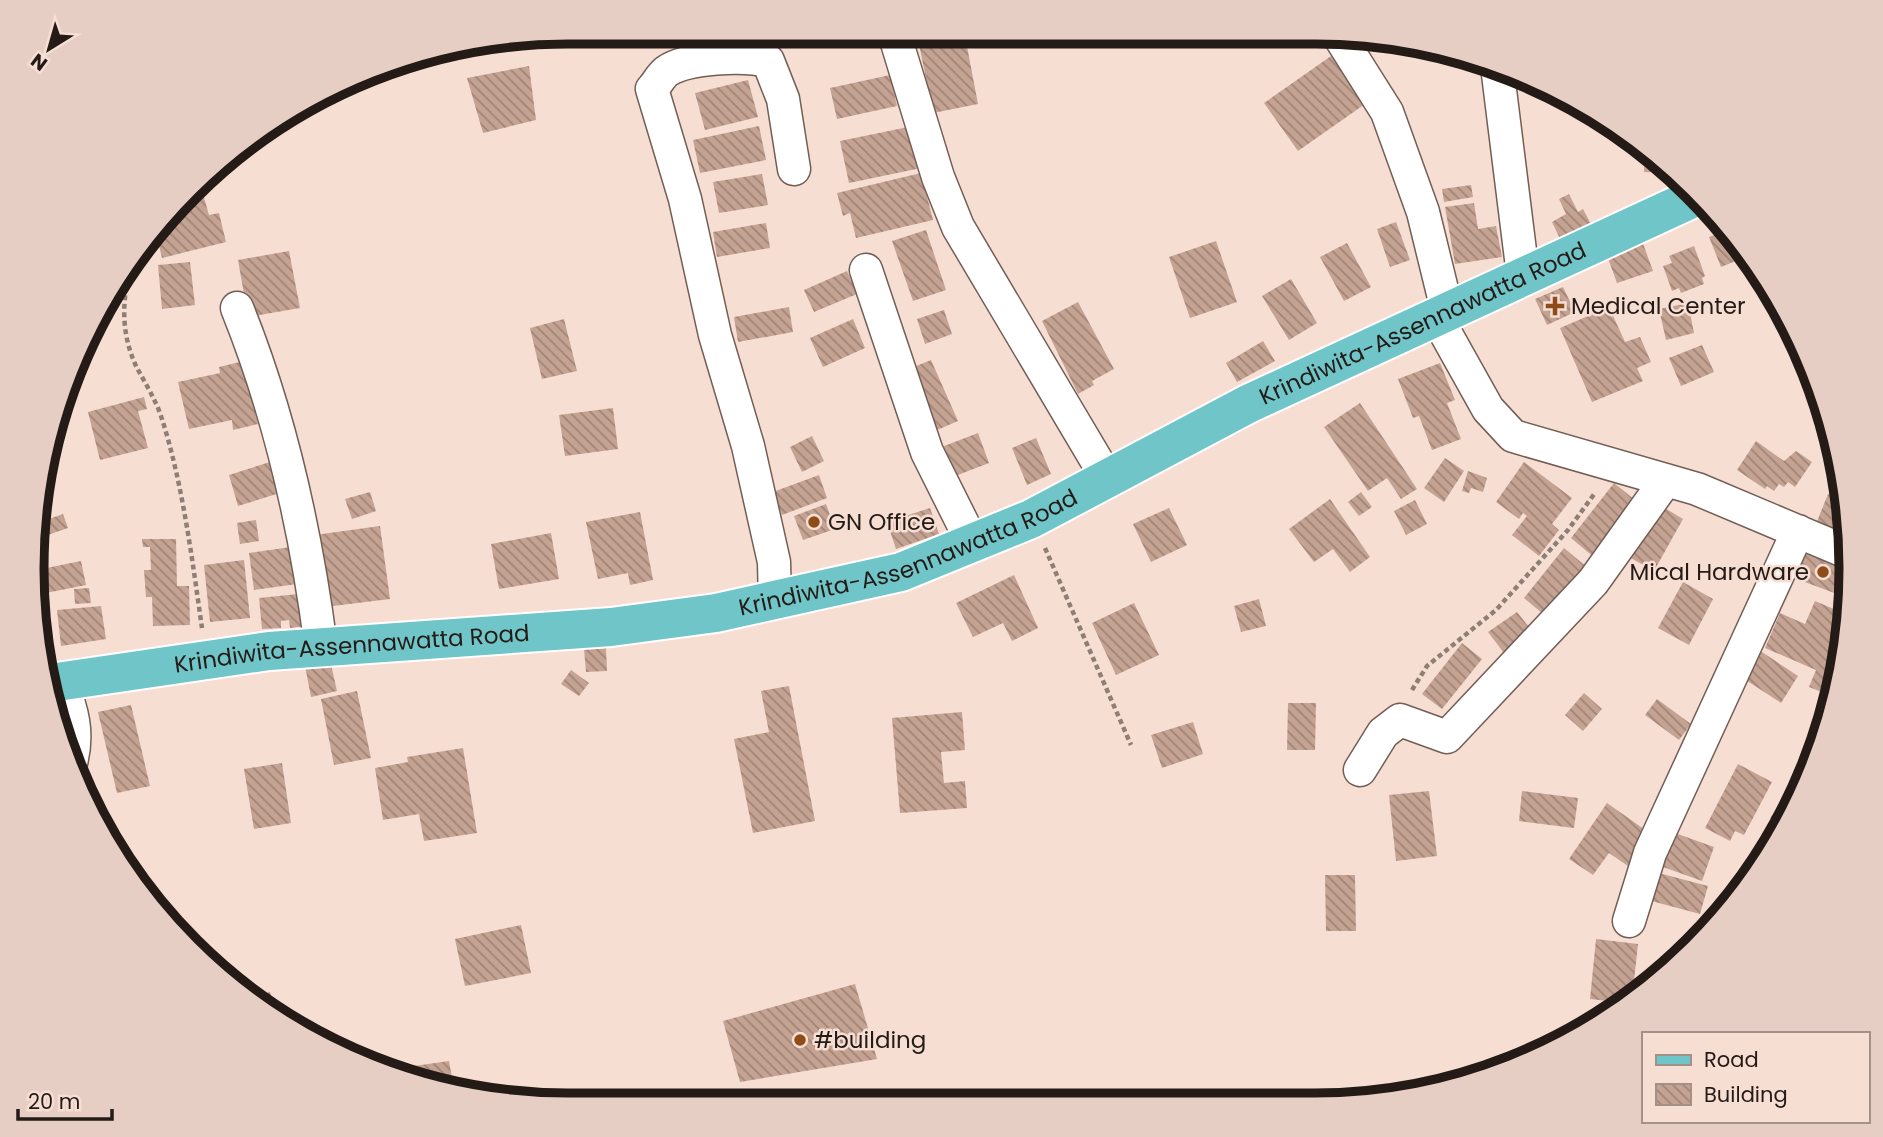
<svg xmlns="http://www.w3.org/2000/svg" width="1883" height="1137" font-family="Poppins,sans-serif">
<style>
.building{fill:url(#building-back-hatch)}
.lines{fill:none;stroke-linecap:round;stroke-linejoin:round}
.minor-casing{stroke:#735e55;stroke-width:35}
.major-casing{stroke:#fff;stroke-width:42}
.path{stroke:#8f7e76;stroke-width:4.5;stroke-dasharray:5 3.5;stroke-linecap:butt}
.minor{stroke:#fff;stroke-width:32}
.major{stroke:#70c5c8;stroke-width:38}
.poi-dot{fill:#8e4c19;stroke:#f7ded3;stroke-width:2.5}
.labels{text-anchor:middle;dominant-baseline:central;stroke-width:5;stroke-linejoin:round;paint-order:stroke}
.poi-label{font-size:23px;fill:#241b17;stroke:#f7ded3;text-anchor:start}
.street-label{font-size:23px;fill:#241b17;stroke:#f7ded3}
.rim{fill:none;stroke:#241b17;stroke-width:9}
</style>
<defs>
<pattern id="building-back-hatch" width="6" height="6" patternUnits="userSpaceOnUse" patternTransform="scale(1.75)"><rect width="6" height="6" fill="#c5a393"/><path d="M-1 5l2 2M0 0l6 6M5-1l2 2" fill="none" stroke="#a08477"/></pattern>
</defs>
<rect width="100%" height="100%" fill="#f7ded3"/>
<path class="building" d="M703 32 757 33 759 41 706 50Z
M965 36 978 104 933 113 919 44Z
M1331 56 1365 104 1298 151 1264 103Z
M529 66 536 120 483 133 467 78Z
M890 75 897 106 837 119 830 88Z
M748 80 758 117 705 130 695 93Z
M759 126 766 160 700 173 693 140Z
M913 126 921 168 849 183 840 141Z
M1645 146 1652 153 1674 173 1644 172Z
M921 173 933 220 856 238 850 213 843 216 837 193Z
M762 174 768 205 719 213 713 182Z
M1471 185 1473 197 1444 202 1442 189Z
M201 187 209 215 219 213 226 242 162 258 155 229 166 222 165 219 196 188Z
M1569 194 1578 212 1583 209 1594 230 1563 245 1552 222 1566 214 1559 199Z
M1474 203 1478 229 1496 226 1502 257 1455 264 1445 207Z
M1396 222 1410 260 1390 267 1377 229Z
M766 223 770 248 717 257 713 232Z
M1729 229 1748 256 1721 267 1709 237Z
M926 230 946 290 913 301 892 241Z
M1641 238 1653 271 1617 283 1605 250Z
M1216 241 1237 302 1190 318 1169 257Z
M1347 243 1371 287 1344 301 1320 257Z
M1694 246 1705 276 1702 278 1704 284 1681 293 1679 288 1672 291 1663 266 1672 263 1669 256Z
M289 251 300 308 248 317 238 260Z
M190 262 195 305 162 309 158 265Z
M847 271 857 294 814 312 804 290Z
M1291 279 1317 323 1289 340 1262 296Z
M1563 287 1575 312 1547 325 1535 299Z
M1078 302 1114 369 1092 381 1094 385 1078 394 1042 321Z
M1688 303 1694 333 1666 340 1659 309Z
M789 307 793 332 738 342 734 317Z
M1609 307 1625 342 1640 337 1651 362 1637 368 1643 381 1592 402 1560 328Z
M944 310 952 334 925 344 917 319Z
M564 319 577 371 542 379 530 328Z
M853 319 865 348 823 367 810 338Z
M1263 341 1275 361 1237 382 1226 363Z
M1702 345 1714 372 1681 386 1669 358Z
M931 360 958 421 930 433 904 371Z
M244 361 258 424 233 430 232 420 189 429 178 382 220 373 219 367Z
M1440 363 1455 400 1447 403 1461 439 1432 450 1419 416 1413 418 1398 379Z
M144 397 147 409 138 411 148 448 100 460 88 412Z
M1360 403 1417 489 1401 499 1387 478 1368 491 1324 427Z
M613 408 618 449 565 456 559 415Z
M978 433 989 463 950 478 939 448Z
M812 436 824 461 802 472 790 447Z
M1036 438 1051 474 1027 485 1012 448Z
M1756 441 1784 461 1796 451 1812 462 1795 487 1788 482 1784 487 1779 484 1774 491 1767 486 1765 489 1737 470Z
M1445 458 1464 471 1444 502 1424 488Z
M273 461 283 492 238 506 229 475Z
M1524 462 1572 498 1552 524 1559 530 1539 556 1512 535 1527 516 1523 513 1519 519 1496 502Z
M1468 471 1487 478 1483 492 1471 488 1469 493 1462 491Z
M819 475 827 498 782 515 773 492Z
M1614 483 1640 504 1596 559 1571 538Z
M370 492 376 511 352 519 345 499Z
M1361 492 1372 507 1359 516 1348 502Z
M1828 494 1847 501 1848 536 1816 524Z
M1330 499 1370 557 1350 572 1333 549 1314 562 1289 529Z
M1415 500 1427 524 1406 535 1394 511Z
M826 504 835 529 803 540 794 516Z
M1658 504 1683 519 1654 571 1629 557Z
M42 507 46 520 63 514 68 528 36 539Z
M930 508 939 534 896 549 887 522Z
M1169 508 1187 545 1151 562 1133 524Z
M640 512 653 580 630 585 628 573 598 579 586 522Z
M256 520 259 541 240 544 237 523Z
M380 526 390 599 325 607 315 535Z
M551 533 559 579 499 589 491 544Z
M142 539H176L177 586H189L190 625 153 626 152 597H146L144 570H151L150 547H143Z
M298 546 304 583 254 590 249 553Z
M1564 548 1588 568 1548 618 1524 598Z
M1804 550 1849 567 1850 583 1845 597 1794 578Z
M244 560 250 618 210 622 204 565Z
M81 561 86 585 36 595 32 571Z
M1014 575 1038 628 1012 641 1003 623 973 637 956 603Z
M1683 582 1713 599 1689 645 1658 628Z
M89 588 91 603 75 604 74 589Z
M308 593 306 626 290 628 289 620 281 621V628L262 629 259 598Z
M1259 599 1266 626 1241 632 1234 606Z
M1815 601 1848 615 1838 678 1829 695 1809 687 1816 670 1765 648 1780 613 1805 624Z
M1134 603 1159 655 1116 675 1092 623Z
M101 606 106 639 61 646 57 610Z
M1517 612 1533 632 1504 653 1488 632Z
M1462 643 1482 659 1442 709 1422 694Z
M606 648 607 671 586 672 584 649Z
M1756 648 1798 676 1781 703 1738 675Z
M330 660 337 691 311 697 305 666Z
M571 670 589 683 579 696 561 684Z
M789 686 815 821 753 833 734 739 769 732 761 691Z
M357 691 371 758 334 765 321 699Z
M1584 693 1602 709 1583 731 1565 715Z
M1657 699 1691 724 1679 740 1645 715Z
M1288 703H1316L1315 750H1287Z
M131 705 150 786 117 793 98 712Z
M962 712 965 750 941 752 944 783 965 781 967 808 900 813 892 718Z
M1193 722 1203 754 1162 768 1151 735Z
M463 748 477 833 424 841 419 814 383 820 375 768 408 762 407 757Z
M1814 759 1796 806 1783 828 1770 818Z
M282 763 291 823 254 829 244 769Z
M1738 764 1772 782 1744 835 1735 831 1730 841 1705 828Z
M1429 791 1437 856 1396 861 1389 795Z
M1522 791 1578 798 1574 828 1519 821Z
M1607 803 1651 834 1628 866 1609 853 1593 875 1569 859Z
M1675 833 1714 847 1702 881 1663 867Z
M1651 871 1708 886 1700 914 1644 899Z
M1325 875H1355L1356 931H1326Z
M521 925 531 973 465 986 455 939Z
M1596 939 1638 944 1632 999 1625 1003 1590 999Z
M855 984 877 1059 740 1082 723 1021Z
M270 992 276 1014 247 998Z
M449 1061 454 1089 416 1079 414 1066Z"/>
<g class="lines">
<defs>
<path id="minor" d="M894 33 938 177 958 227 1107 478
M1339 36 1387 112 1423 212 1447 310
M1497 66 1523 275
M866 270 927 452 972 542
M237 308C281 417 306 531 321 647
M1436 316 1488 409 1513 436 1697 489 1849 553
M775 603 774 562 748 446 715 335 685 199 652 89C657 84 661 75 667 71 688 57 744 55 768 61L783 99 794 169
M61 681C72 710 79 732 71 763
M1360 770 1383 733 1400 720 1447 737 1593 582 1666 480
M1629 921 1650 853 1798 531"/>
<g id="major">
<path id="s1" d="M50 683 269 651 611 627 716 613 901 572 1031 519 1248 404 1698 196"/>
</g>
</defs>
<use href="#minor" class="minor-casing"/>
<use href="#major" class="major-casing"/>
<path class="path" d="M132 262C122 298 120 331 136 366 145 383 156 400 162 419 183 485 192 559 202 628
M1045 548 1131 745
M1412 690 1427 666 1496 610 1568 530 1595 493"/>
<use href="#minor" class="minor"/>
<use href="#major" class="major"/>
</g>
<g class="poi-dot">
<path d="M1551.5 295.5h7v7h7v7h-7v7h-7v-7h-7v-7h7z"/>
<circle cx="814" cy="522" r="7"/>
<circle cx="1823" cy="572" r="7"/>
<circle cx="800" cy="1040" r="7"/>
</g>
<g class="labels">
<g class="poi-label">
<text x="1571" y="306">Medical Center</text>
<text x="828" y="522">GN Office</text>
<text x="1809" y="572" text-anchor="end">Mical Hardware</text>
<text x="814" y="1040">#building</text>
</g>
<g class="street-label">
<text stroke="none"><textPath href="#s1" startOffset="1438">Krindiwita-Assennawatta Road</textPath></text>
<text stroke="none"><textPath href="#s1" startOffset="872">Krindiwita-Assennawatta Road</textPath></text>
<text stroke="none"><textPath href="#s1" startOffset="304">Krindiwita-Assennawatta Road</textPath></text>
</g>
</g>
<path d="M0 0H1883V1137H0ZM568 44H1315A524 524 0 0 1 1839 568V569A524 524 0 0 1 1315 1093H568A524 524 0 0 1 44 569V568A524 524 0 0 1 568 44Z" fill="#e6cec4" fill-rule="evenodd"/>
<path class="rim" d="M568 44H1315A524 524 0 0 1 1839 568V569A524 524 0 0 1 1315 1093H568A524 524 0 0 1 44 569V568A524 524 0 0 1 568 44Z"/>
<rect x="1642" y="1032" width="228" height="91" fill="#f7ded3" stroke="#a39088" stroke-width="2"/>
<rect x="1656" y="1055" width="35" height="10" fill="#70c5c8" stroke="#a39088" stroke-width="2"/>
<text x="1704" y="1067" font-size="21" fill="#241b17">Road</text>
<rect x="1656" y="1084" width="35" height="21" fill="url(#building-back-hatch)" stroke="#a39088" stroke-width="2"/>
<text x="1704" y="1102" font-size="21" fill="#241b17">Building</text>
<g transform="translate(49 49) rotate(217)" stroke="#f7ded3" stroke-width="5" paint-order="stroke">
<path d="M0-5L12 26L0 18L-12 26Z" fill="#241b17"/>
<text y="-10" font-size="19" font-weight="bold" text-anchor="middle" fill="#241b17">N</text>
</g>
<path d="M18 1109v10h94v-10" fill="none" stroke="#241b17" stroke-width="3.5"/>
<text x="28" y="1109" font-size="21" fill="#241b17" stroke="#f7ded3" stroke-width="5" paint-order="stroke">20 m</text>
</svg>
